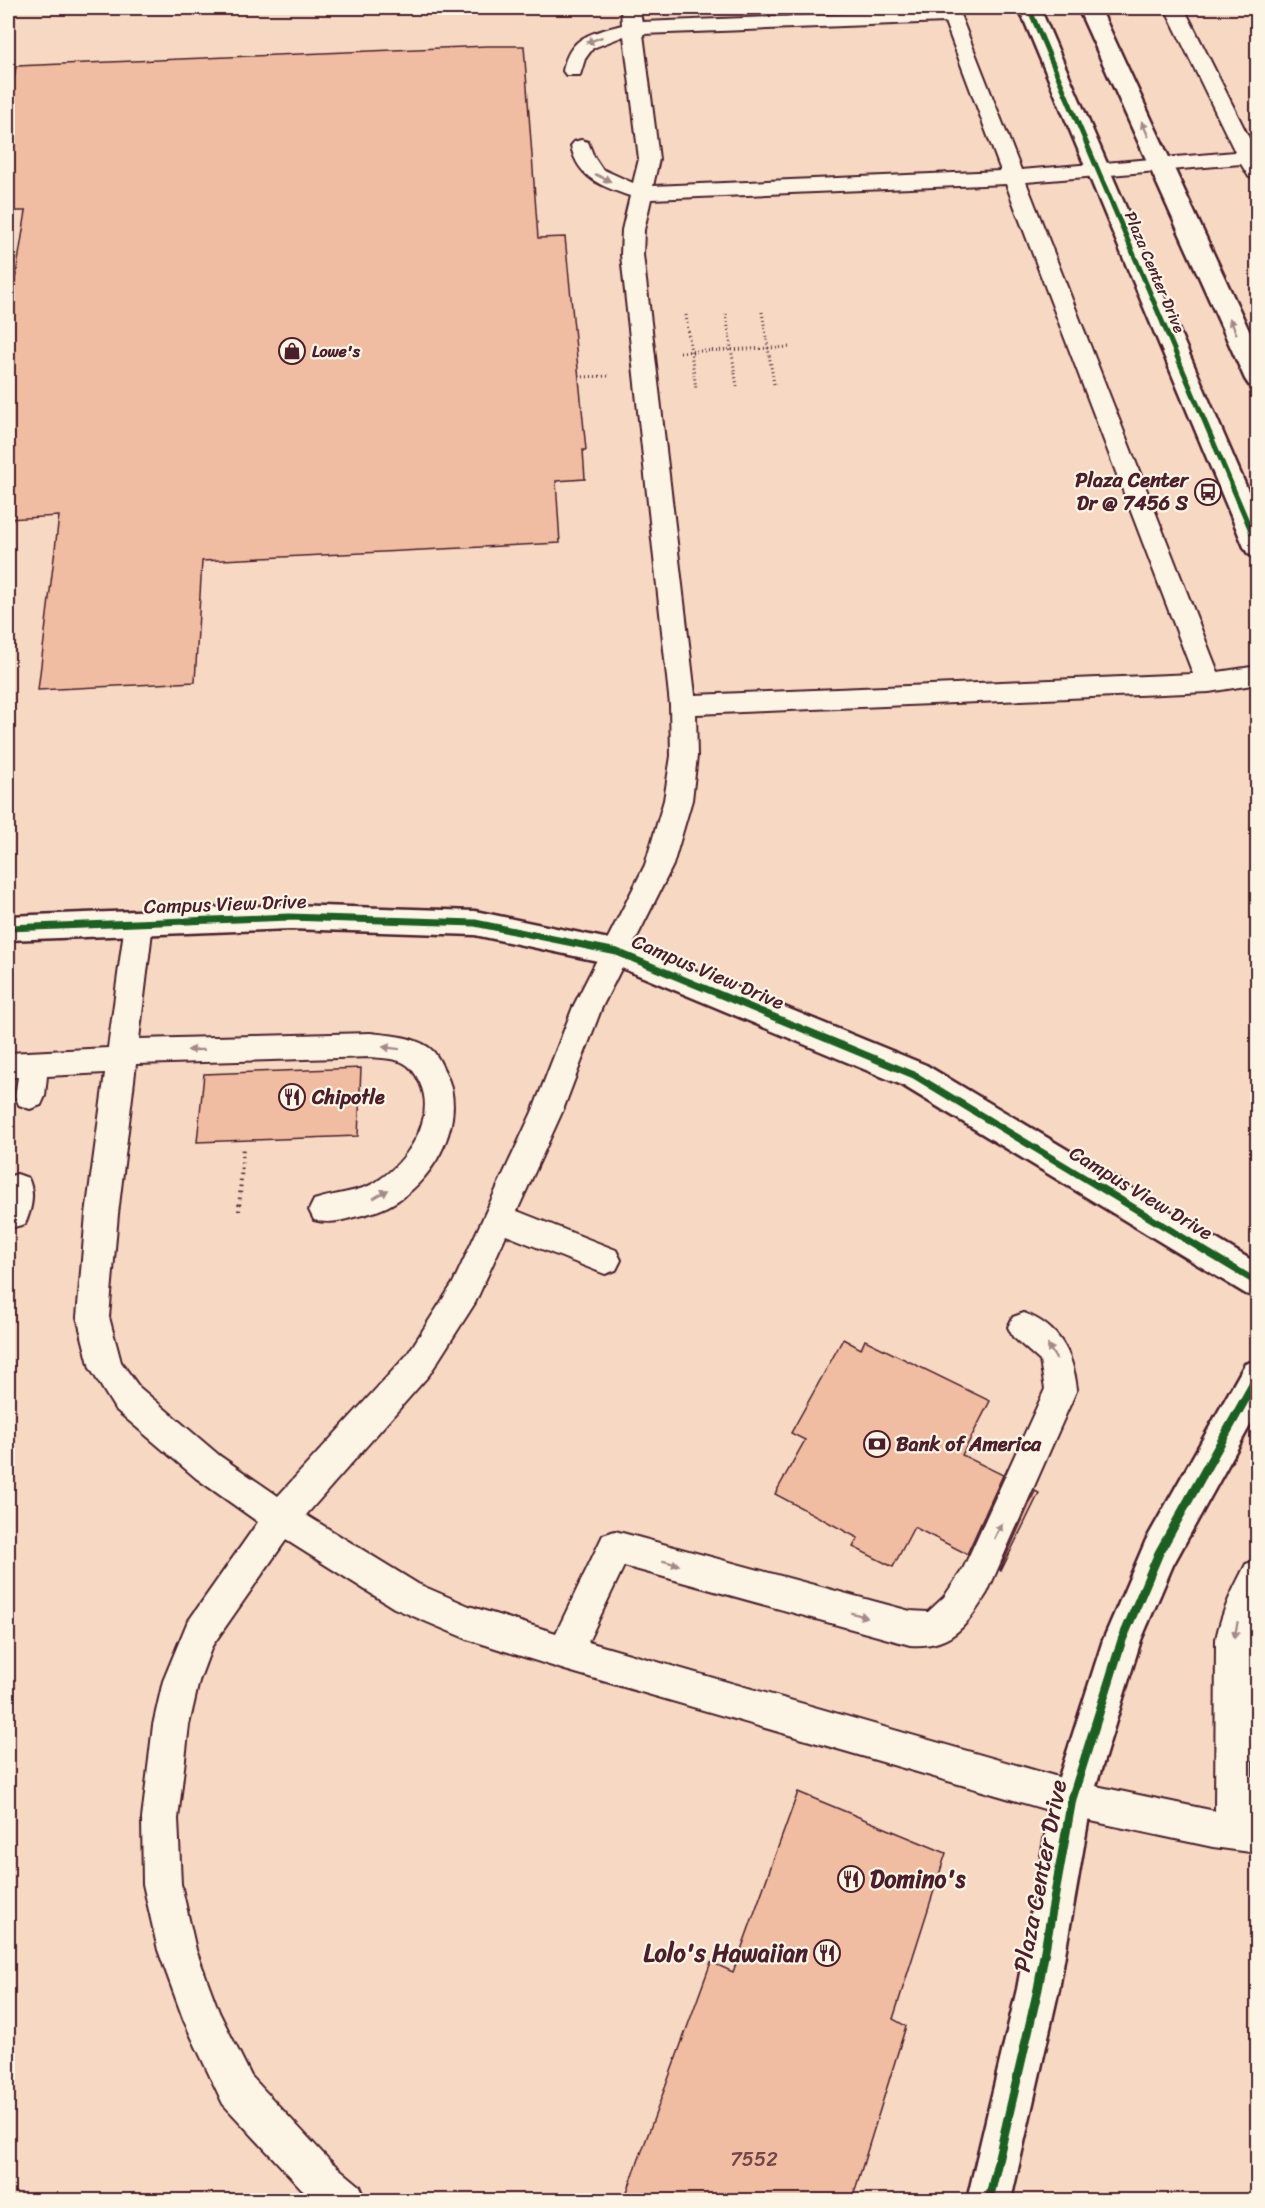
<svg xmlns="http://www.w3.org/2000/svg" width="1265" height="2208" font-family="Sriracha,sans-serif">
<style>
.built{fill:#f6d8c3}
.building{fill:#f0bda2;stroke:#4a1f2b;stroke-width:1.5}
.lines{fill:none;stroke-linecap:round;stroke-linejoin:round}
.service-casing{stroke:#4a1f2b;stroke-width:4}
.minor-casing{stroke:#4a1f2b;stroke-width:5}
.tertiary-casing{stroke:#4a1f2b;stroke-width:5}
.path-far1{stroke:#4a1f2b;stroke-width:3;stroke-dasharray:1 3;stroke-linecap:butt}
.path{stroke:#4a1f2b;stroke-width:4;stroke-dasharray:1.5 4.5;stroke-linecap:butt}
.service{fill:#fcf5e5;fill-rule:evenodd}
.minor{fill:#fcf5e5;fill-rule:evenodd}
.tertiary{fill:#fcf5e5;fill-rule:evenodd}
.cycleway-far2-casing{stroke:#fcf5e5;stroke-width:8}
.cycleway-far1-casing{stroke:#fcf5e5;stroke-width:10}
.cycleway-casing{stroke:#fcf5e5;stroke-width:13}
.cycleway-far2{stroke:#1b5e20;stroke-width:5}
.cycleway-far1{stroke:#1b5e20;stroke-width:7}
.cycleway{stroke:#1b5e20;stroke-width:9}
.oneway{fill:#a38a88}
.labels{text-anchor:middle;dominant-baseline:central;stroke-width:4.5;stroke-linejoin:round;paint-order:stroke}
.far-street-label{font-size:16px;fill:#4a1f2b;stroke:#fcf5e5}
.far-poi-label{font-size:16px;font-weight:bold;fill:#4a1f2b;stroke:#fcf5e5;text-anchor:start}
.poi-label{font-size:20px;font-weight:bold;fill:#4a1f2b;stroke:#fcf5e5;text-anchor:start}
.street-label{font-size:20px;fill:#4a1f2b;stroke:#fcf5e5}
.near-number-label{font-size:20px;fill:#744649}
.near-street-label{font-size:24px;fill:#4a1f2b;stroke:#fcf5e5}
.near-poi-label{font-size:24px;font-weight:bold;fill:#4a1f2b;stroke:#fcf5e5;text-anchor:start}
</style>
<rect width="100%" height="100%" fill="#f8e4d1"/>
<filter id="ink" filterUnits="userSpaceOnUse"><feTurbulence type="fractalNoise" baseFrequency=".0167" numOctaves="2"/><feDisplacementMap in="SourceGraphic" scale="12" xChannelSelector="R" yChannelSelector="G"/><feConvolveMatrix kernelMatrix="1 2 1 2 8 2 1 2 1" color-interpolation-filters="sRGB"/></filter>
<g filter="url(#ink)">
<path class="built" d="M8 8H1257V2200H8Z"/>
<path class="building" d="M487 46H524L538 238 565 237 586 450H583L585 479 556 481 560 543 202 561 195 682 38 690 59 516 8 519V325L26 211H8V118L16 66Z
M361 1068 358 1136 197 1142 204 1074Z
M843 1339 861 1349 865 1340 990 1401 962 1455 1003 1475 967 1554 914 1527 893 1567 853 1547 858 1538 775 1494 805 1440 791 1433Z
M1035 1491 1039 1493 1001 1571 1000 1570Z
M798 1792 946 1853 893 2019 906 2026 852 2200H624L711 1962 733 1972Z"/>
<g class="lines">
<defs>
<path id="service" d="M621 8H639L642 22 952 10 959 12 1021 170 1235 152 1165 8H1184L1255 150H1258V179L1249 177 1241 164 1026 182 1218 672 1258 666V684L1209 692 696 714 697 756 692 800 673 865 602 1007 563 1110 517 1211 616 1250 621 1260 616 1270 605 1274 506 1235 475 1303 429 1375 306 1515 418 1584 469 1606 556 1633 603 1535 615 1531 910 1611 928 1612 944 1597 963 1569 1045 1389 1040 1361 1013 1337 1008 1327 1013 1317 1024 1313C1059 1326 1073 1353 1077 1389L987 1593C967 1625 952 1648 910 1645L624 1566 588 1642 1072 1781 1215 1811 1216 1639C1222 1611 1233 1589 1246 1564L1258 1560V1613L1252 1639V1816H1258V1853L1213 1847 1072 1817 565 1670 467 1639 394 1608 286 1540 212 1646 199 1681 189 1725 178 1819 181 1884 196 1950 219 2012 251 2076 329 2160 360 2186 366 2200H315L301 2188 223 2104 184 2021 158 1950 143 1884 142 1819 153 1725 163 1681 187 1623 258 1522 196 1478 115 1409 90 1368 77 1317 86 1214 105 1073 47 1076 45 1096 41 1105 30 1109 19 1105 15 1096 18 1077H8V1053L108 1048 125 923 129 915 139 912 149 915 153 923 139 1039 370 1033C389 1035 411 1036 428 1047 437 1053 441 1064 446 1074 467 1118 437 1176 397 1201 385 1209 369 1214 354 1217 340 1221 328 1224 314 1220L309 1210 314 1200C334 1193 358 1193 376 1182 406 1163 437 1119 420 1083 416 1074 411 1066 402 1062 393 1058 380 1058 370 1057L136 1064 118 1214 109 1317 121 1362 139 1387 220 1456 278 1496 407 1355 453 1283 533 1110 573 1007 645 865 664 800 671 756 670 705 621 255 622 230 630 196C601 186 578 178 571 146L574 142 581 140 588 142 594 157 602 169 633 183 639 159 624 36 593 48 585 59 580 75H566L563 71C569 36 592 33 622 25ZM945 22 1001 171 653 186 659 159 643 34ZM1006 184 1193 674 695 695 643 255 644 230 651 199Z
M17 1174 28 1178C35 1192 32 1209 25 1224L14 1227 8 1225V1177Z"/>
<path id="minor" d="M1258 1360V1411L1173 1565 1141 1640 1092 1799 1059 1989 1011 2200H967L1017 1989 1052 1799 1103 1640 1146 1540 1245 1364Z"/>
<path id="tertiary" d="M1019 8H1040L1258 514V556L1248 554 1244 547Z
M1078 8H1100L1258 350V387L1249 385 1245 379Z
M289 905 475 911 628 943 926 1065 1258 1264V1298L1246 1294 902 1085 612 964 475 935 289 929 8 940V916Z"/>
</defs>
<use href="#service" class="service-casing"/>
<use href="#minor" class="minor-casing"/>
<use href="#tertiary" class="tertiary-casing"/>
<path class="path-far1" d="M762 312 774 384
M726 314 737 387
M686 315 696 389
M680 352 791 347
M579 377 608 376"/>
<path class="path" d="M239 1211 243 1146"/>
<use href="#service" class="service"/>
<use href="#minor" class="minor"/>
<use href="#tertiary" class="tertiary"/>
<defs>
<path id="cycleway-far2" d="M1029 8 1258 547"/>
<path id="cycleway-far1" d="M8 928 289 917 475 923 617 952 914 1075 1258 1283"/>
<path id="cycleway" d="M989 2200 1038 1989 1072 1799 1122 1640 1159 1553 1258 1376"/>
</defs>
<use href="#cycleway-far2" class="cycleway-far2-casing"/>
<use href="#cycleway-far1" class="cycleway-far1-casing"/>
<use href="#cycleway" class="cycleway-casing"/>
<use href="#cycleway-far2" class="cycleway-far2"/>
<use href="#cycleway-far1" class="cycleway-far1"/>
<use href="#cycleway" class="cycleway"/>
</g>
<defs><path id="oneway-solid" d="M-6-.8H1V-3.2L6.5 0L1 3.2V.8H-6Z" transform="scale(1.5)"/></defs>
<g class="oneway">
<use href="#oneway-solid" transform="translate(594 40) rotate(160)"/>
<use href="#oneway-solid" transform="translate(1145 129) rotate(-114)"/>
<use href="#oneway-solid" transform="translate(603 178) rotate(25)"/>
<use href="#oneway-solid" transform="translate(1233 326) rotate(-114)"/>
<use href="#oneway-solid" transform="translate(391 1048) rotate(-173)"/>
<use href="#oneway-solid" transform="translate(196 1050) rotate(179)"/>
<use href="#oneway-solid" transform="translate(381 1194) rotate(-30)"/>
<use href="#oneway-solid" transform="translate(1052 1352) rotate(-120)"/>
<use href="#oneway-solid" transform="translate(998 1531) rotate(-64)"/>
<use href="#oneway-solid" transform="translate(671 1563) rotate(15)"/>
<use href="#oneway-solid" transform="translate(859 1615) rotate(15)"/>
<use href="#oneway-solid" transform="translate(1236 1630) rotate(101)"/>
</g>
</g>
<defs>
<symbol id="shop-ring" viewBox="-11 -11 22 22"><circle r="9.5" fill="#fcf5e5" stroke="#4a1f2b" stroke-width="1.5"/><path d="M-5-2.5h2.3a2.7 3.5 0 0 1 5.4 0H5L5.5 6h-11ZM-1.5-2.5h3a1.5 2.3 0 0 0-3 0Z" fill="#4a1f2b"/></symbol>
<symbol id="bus-ring" viewBox="-11 -11 22 22"><circle r="9.5" fill="#fcf5e5" stroke="#4a1f2b" stroke-width="1.5"/><path d="M-5-6H5V4H4V6H2V4H-2V6H-4V4H-5ZM-3.5-4V0h7V-4ZM-3.5 1.2v1.5H-2V1.2ZM2 1.2v1.5H3.5V1.2Z" fill="#4a1f2b"/></symbol>
<symbol id="restaurant-ring" viewBox="-11 -11 22 22"><circle r="9.5" fill="#fcf5e5" stroke="#4a1f2b" stroke-width="1.5"/><path d="M-5-6h1v4h1v-4h1v4h1v-4h1v5L-1.5 .5V6h-2V.5L-5-1ZM5-6V6H3V1.5H1.5Q1.5-4 5-6Z" fill="#4a1f2b"/></symbol>
<symbol id="bank-ring" viewBox="-11 -11 22 22"><circle r="9.5" fill="#fcf5e5" stroke="#4a1f2b" stroke-width="1.5"/><path d="M-6-4H6V4H-6ZM0-2.3a2.3 2.3 0 1 0 0 4.6a2.3 2.3 0 1 0 0-4.6Z" fill="#4a1f2b"/></symbol>
</defs>
<g fill-rule="evenodd">
<use href="#shop-ring" x="277" y="336" width="30" height="30"/>
<use href="#bus-ring" x="1193" y="477" width="30" height="30"/>
<use href="#restaurant-ring" x="277" y="1082" width="30" height="30"/>
<use href="#bank-ring" x="862" y="1429" width="30" height="30"/>
<use href="#restaurant-ring" x="836" y="1864" width="30" height="30"/>
<use href="#restaurant-ring" x="812" y="1938" width="30" height="30"/>
</g>
<g class="labels">
<g class="far-street-label">
<text transform="translate(1155 272) rotate(67)">Plaza Center Drive</text>
</g>
<g class="far-poi-label">
<text x="312" y="351">Lowe's</text>
</g>
<g class="poi-label">
<text x="1188" y="480" text-anchor="end">Plaza Center<tspan x="1188" dy="23">Dr @ 7456 S</tspan></text>
<text x="312" y="1097">Chipotle</text>
<text x="896" y="1444">Bank of America</text>
</g>
<g class="street-label">
<text transform="translate(225 904) rotate(-2)">Campus View Drive</text>
<text transform="translate(708 972) rotate(23)">Campus View Drive</text>
<text transform="translate(1141 1193) rotate(31)">Campus View Drive</text>
</g>
<g class="near-number-label">
<text x="754" y="2159">7552</text>
</g>
<g class="near-street-label">
<text transform="translate(1040 1876) rotate(-79)">Plaza Center Drive</text>
</g>
<g class="near-poi-label">
<text x="870" y="1879">Domino's</text>
<text x="808" y="1953" text-anchor="end">Lolo's Hawaiian</text>
</g>
</g>
<rect width="1265" height="2208" fill="none" stroke="#fcf5e5" stroke-width="30"/>
<rect x="15" y="15" width="1235" height="2178" fill="none" stroke="#4a1f2b" stroke-width="2" filter="url(#ink)"/>
</svg>
